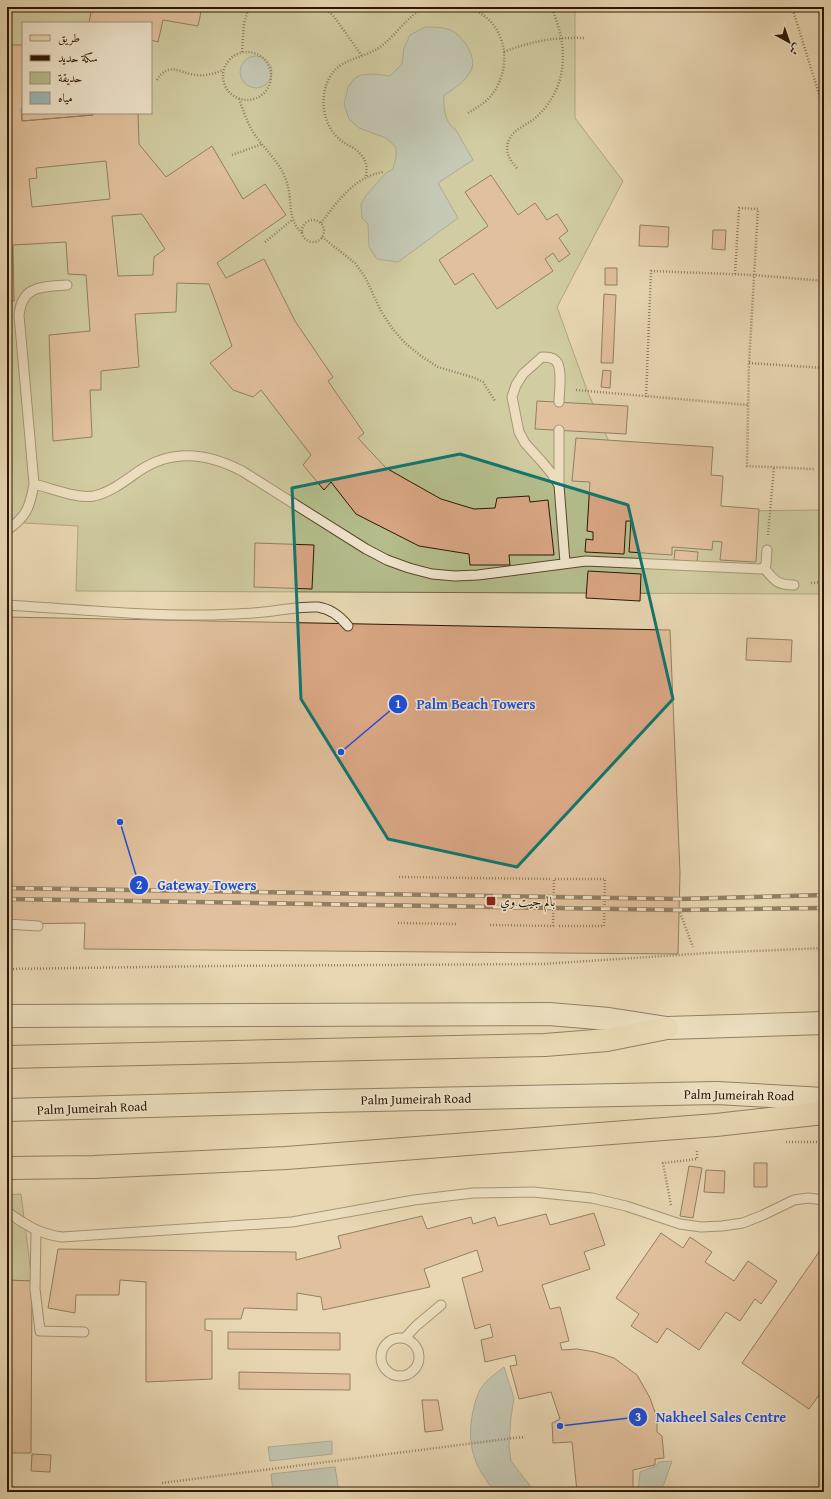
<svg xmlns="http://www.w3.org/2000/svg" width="831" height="1499" font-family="'Gentium Book Plus',Amiri,serif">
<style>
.green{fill:#b5be8d;stroke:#706a46;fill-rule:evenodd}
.water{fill:#9bb7b7;stroke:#6e776e}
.building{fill:#d9a684;stroke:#2b1600;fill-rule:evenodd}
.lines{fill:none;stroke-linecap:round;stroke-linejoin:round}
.lane-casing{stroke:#5a462c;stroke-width:11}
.secondary-casing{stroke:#2b1600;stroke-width:24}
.primary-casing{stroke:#2b1600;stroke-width:24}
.path{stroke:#2b1600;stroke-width:2.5;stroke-dasharray:1 2;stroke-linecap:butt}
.lane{stroke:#f0e5cd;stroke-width:9}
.secondary{stroke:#f0e5cd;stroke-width:22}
.primary{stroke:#e8d7b2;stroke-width:22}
.rail-casing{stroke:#2b1600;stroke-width:4.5}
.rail{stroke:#f0e5cd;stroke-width:3;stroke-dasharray:9;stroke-linecap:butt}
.marked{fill:none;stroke:#0f766e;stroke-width:3;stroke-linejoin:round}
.poi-dot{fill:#8f2418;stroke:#f0e5cd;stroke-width:1.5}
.labels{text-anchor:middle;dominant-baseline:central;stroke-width:3;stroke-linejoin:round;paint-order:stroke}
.poi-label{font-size:13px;fill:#2b1600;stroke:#f0e5cd;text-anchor:start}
.street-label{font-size:13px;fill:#2b1600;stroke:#f0e5cd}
.leader{fill:none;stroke:#1d4ed8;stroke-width:1.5}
.callout-dot{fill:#1d4ed8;stroke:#f0e5cd;stroke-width:1.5}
.mark-label{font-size:12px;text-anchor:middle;font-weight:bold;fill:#fff}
.callout-label{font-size:14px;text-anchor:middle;font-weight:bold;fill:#1d4ed8;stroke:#f0e5cd;stroke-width:3;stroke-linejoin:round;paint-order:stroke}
</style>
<rect width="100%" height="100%" fill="#e8d7b2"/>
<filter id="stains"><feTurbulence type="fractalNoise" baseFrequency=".005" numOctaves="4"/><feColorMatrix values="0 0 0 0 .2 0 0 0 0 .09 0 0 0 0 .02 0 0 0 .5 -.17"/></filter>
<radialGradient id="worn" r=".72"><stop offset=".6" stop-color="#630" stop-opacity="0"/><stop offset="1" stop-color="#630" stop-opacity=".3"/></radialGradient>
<path class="green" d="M7 7H575V118L623 181 557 307 587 390 639 512 821 510V594L76 591 78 526 7 522ZM23 23H151V113H23Z
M21 1194 32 1281 7 1280V1195Z"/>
<path class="water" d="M425 27C433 27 443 27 450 30 462 34 478 58 471 70 465 82 455 88 444 95 443 107 445 124 456 130L473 160 438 183 458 218 398 262 377 259 369 247 368 224 362 218 361 204 367 194 386 173 393 169 396 157V147L386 138 359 128 349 119 344 104 348 87 355 78 361 75 374 74 390 76 402 64 404 48 410 35Z
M240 72a16 16 0 1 1 32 0a16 16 0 1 1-32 0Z
M504 1367 514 1398 511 1417 509 1446 511 1461 531 1487 538 1492H495C474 1466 466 1445 473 1411 475 1402 478 1390 485 1383 490 1377 498 1372 504 1367Z
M332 1441V1454L270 1461 268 1447Z
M672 1461 664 1484 658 1492H638L640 1472 656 1466 659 1462Z
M335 1467 339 1492H273L271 1474Z"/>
<path class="building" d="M92 7H202L198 26 163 20 158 42 151 40V23H89Z
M7 45H23L22 121 93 115V113H138L139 144 166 177 212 146 243 199 265 184 286 215 217 263 226 278 264 259 295 321 333 377 328 381 364 433 358 438 386 468 441 499 474 509 495 508 497 498 529 496 530 502 548 500 554 555H509L510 565H470L469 554 419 546 356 514 331 482 324 490 303 465 311 455 261 390 253 397 233 390 210 363 232 346 209 284 177 283 176 312 135 314 139 367 101 371V390H90L92 437 53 441 49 335 90 331 86 275 68 274 66 242 13 245 14 301H7ZM106 161 110 199 32 207 29 179 37 178 36 168ZM142 214 165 249 154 257 153 275 118 276 112 216Z
M23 108V113H93V115L22 121 21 109Z
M491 175 518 215 535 203 547 220 557 214 568 231 559 238 570 254 559 262 553 253 545 259 553 271 497 309 473 273 455 285 439 260 488 226 465 192Z
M640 225 669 227 668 247 639 246Z
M713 230H726L725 250 712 249Z
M605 268H617V285H605Z
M604 294 616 295 613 363H601Z
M603 370 611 371 610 388 601 387Z
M537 401 628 406 626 434 535 429Z
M576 438 713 447 711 475 723 476 721 506 759 509 756 562 720 560 722 542 713 541 712 550 672 547V555L629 552 631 521H626L624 554 585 552 586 539 593 540V532L587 531 590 482 572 481Z
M255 543 314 545 312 589 254 587Z
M675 550 698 552 697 562 674 560Z
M588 571 641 574 640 601 586 598Z
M7 617 670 630 680 873 678 954 84 949 85 923 7 924Z
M747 638 792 640 791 662 746 660Z
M754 1163H767V1187H754Z
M689 1166 702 1168 693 1218 680 1216Z
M706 1170 725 1171 724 1193 704 1192Z
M594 1213 605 1245 584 1252 590 1269 542 1285 550 1309 560 1307 569 1341 560 1343 562 1350 577 1349 595 1352 614 1358 637 1375 650 1398 657 1418V1432L662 1436 664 1458 655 1459V1465L633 1470V1492H577L572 1442 553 1443 552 1423 560 1419 551 1392 519 1399 510 1366 517 1365 515 1355 485 1362 481 1340 493 1337 490 1324 475 1329 462 1278 483 1271 477 1250 424 1269 430 1287 323 1310 321 1297 297 1293V1310L244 1308 241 1319H205V1330L212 1331V1379L146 1382V1282L120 1280 119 1295H76L75 1313 48 1308 58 1249 296 1252V1260L341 1248 338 1236 422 1216 427 1229 471 1217 473 1224 495 1217 498 1226 546 1214 550 1225Z
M661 1233 683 1248 690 1237 712 1252 705 1262 734 1281 748 1261 777 1281 761 1304 755 1299 740 1321 726 1312 699 1350 667 1328 657 1343 631 1326 639 1314 616 1298Z
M821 1249 824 1251V1388L809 1409 742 1363Z
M7 1280 32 1281 31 1453H7Z
M228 1332 340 1333V1350L228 1349Z
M239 1372 350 1374V1390L239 1389Z
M422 1400H438L443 1430 425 1432Z
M32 1454 51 1455 50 1472 31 1471Z"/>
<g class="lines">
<defs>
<path id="lane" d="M559 402C559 393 563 368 556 361 552 357 547 357 542 357L523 374 516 385 512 397 519 432 525 443 543 463 552 474 559 485 565 563
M559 483V430
M34 484C51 488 77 499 94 496 111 492 125 481 139 471 173 448 208 453 242 471L366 549 387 560 409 568 432 574 455 576 478 575 586 561 762 569 766 565 767 550
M7 530C27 517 30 506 34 484L19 315C22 285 42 287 67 285
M764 568C775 581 777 585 794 585
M7 605C74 609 143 616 210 615 228 614 246 614 264 612 282 610 301 606 318 607 331 609 340 616 348 626
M7 924 38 926
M7 1212C26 1225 39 1234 62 1237L292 1222 414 1200 473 1193 533 1192 592 1198 626 1206 680 1224 701 1227 722 1226 743 1223 763 1215 794 1200 808 1198 824 1200
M36 1231 35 1289 40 1331 84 1332
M405 1338 416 1326 441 1305
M381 1357a19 19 0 1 1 38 0a19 19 0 1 1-38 0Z"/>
<path id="secondary" d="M7 1016 549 1014 609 1019 667 1028 824 1023
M7 1110 325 1101 717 1093 824 1099"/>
<path id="primary" d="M7 1057 545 1045 607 1040 667 1028
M7 1168 94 1167 286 1158 716 1125 824 1113"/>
</defs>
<use href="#lane" class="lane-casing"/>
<use href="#secondary" class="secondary-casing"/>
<use href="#primary" class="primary-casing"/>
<path class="path" d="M325 7 335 18 362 56
M792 7 824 110
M242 52 244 23 249 7
M504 52C531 41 555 37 584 38
M223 76a24 24 0 1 1 48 0a24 24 0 1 1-48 0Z
M157 80C169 61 179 73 196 75 206 76 214 74 223 70
M239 99C243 110 247 122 253 132 264 149 280 162 286 180 294 202 285 217 303 234
M468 113C476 108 484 104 490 97 508 76 510 42 490 21 484 15 477 11 470 7
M232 155 262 144
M517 168C508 159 504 149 510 138 515 129 526 125 534 119 569 89 569 46 551 7
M366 176C367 169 367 162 362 156 356 147 345 145 338 138 320 121 318 87 336 69 348 58 364 57 377 49 396 37 405 17 426 7
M302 231a11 11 0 1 1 22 0a11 11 0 1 1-22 0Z
M321 223C337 202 356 175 384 172
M322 237 355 263 365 277 381 311 392 328 405 343 421 356 438 367 475 378 483 382 495 401
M265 242 292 220
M735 274 739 208 758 209 749 363 747 466 815 469
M749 363 824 368
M576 390 748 405
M646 397 651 271 754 275 824 281
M768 535 774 467
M811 583 824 582
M399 877 551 879
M679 910 693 947
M398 923 457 924
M490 925 553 926 554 879H605L604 926H557
M7 969 216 966 543 964 708 953 824 948
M786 1142H824
M671 1205 663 1163 697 1159V1149
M162 1483 514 1438 525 1437"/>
<use href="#lane" class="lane"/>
<use href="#secondary" class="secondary"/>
<use href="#primary" class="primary"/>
<defs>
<path id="rail" d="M7 888 679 899 824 895
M7 899 679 910 824 908"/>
</defs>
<use href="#rail" class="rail-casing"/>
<use href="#rail" class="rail"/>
</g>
<path d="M0 0H831V1499H0ZM460 454 628 505 673 699 517 867 388 839 301 699 292 488Z" fill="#e8d7b2" fill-opacity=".55" fill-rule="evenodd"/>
<path class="marked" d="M460 454 628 505 673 699 517 867 388 839 301 699 292 488Z"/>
<rect class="poi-dot" x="486" y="896" width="10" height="10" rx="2"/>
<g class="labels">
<g class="poi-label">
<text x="500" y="901">بالم جيت وي</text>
</g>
<g class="street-label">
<text transform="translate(739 1095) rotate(1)">Palm Jumeirah Road</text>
<text transform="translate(416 1099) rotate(-1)">Palm Jumeirah Road</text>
<text transform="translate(92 1108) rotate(-2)">Palm Jumeirah Road</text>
</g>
</g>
<path class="leader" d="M341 752L398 704M120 822L139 885M560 1426L638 1417"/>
<g class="callout-dot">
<circle cx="341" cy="752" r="4"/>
<circle cx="120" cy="822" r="4"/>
<circle cx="560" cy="1426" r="4"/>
<circle cx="398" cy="704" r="10"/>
<circle cx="139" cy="885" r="10"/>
<circle cx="638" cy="1417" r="10"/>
</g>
<g class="mark-label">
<text x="398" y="708">1</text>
<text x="139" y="889">2</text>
<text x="638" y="1421">3</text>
</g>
<g class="callout-label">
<text x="476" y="709">Palm Beach Towers</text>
<text x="207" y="890">Gateway Towers</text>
<text x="721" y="1422">Nakheel Sales Centre</text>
</g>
<rect width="831" height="1499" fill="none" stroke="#e8d7b2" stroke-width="24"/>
<rect x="8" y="8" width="815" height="1483" fill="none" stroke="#2b1600" stroke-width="2"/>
<rect x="12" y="12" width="807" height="1475" fill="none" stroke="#2b1600"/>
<rect x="22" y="22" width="130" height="92" fill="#f0e5cd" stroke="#a1927b"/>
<rect x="30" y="35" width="20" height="6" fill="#e8d7b2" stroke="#a1927b"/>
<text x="58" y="42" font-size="12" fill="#2b1600">طريق</text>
<rect x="30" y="55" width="20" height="6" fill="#2b1600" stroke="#a1927b"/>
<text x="58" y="62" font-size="12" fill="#2b1600">سكة حديد</text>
<rect x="30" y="72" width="20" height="12" fill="#b5be8d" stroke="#a1927b"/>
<text x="58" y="82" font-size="12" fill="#2b1600">حديقة</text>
<rect x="30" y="92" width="20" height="12" fill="#9bb7b7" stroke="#a1927b"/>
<text x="58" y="102" font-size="12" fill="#2b1600">مياه</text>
<g transform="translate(789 42) rotate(140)" stroke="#f0e5cd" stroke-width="3" paint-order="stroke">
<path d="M0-3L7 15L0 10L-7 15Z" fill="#2b1600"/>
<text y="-6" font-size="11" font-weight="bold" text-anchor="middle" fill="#2b1600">ش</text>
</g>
<rect width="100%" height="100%" filter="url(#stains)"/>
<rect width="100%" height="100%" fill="url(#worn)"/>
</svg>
